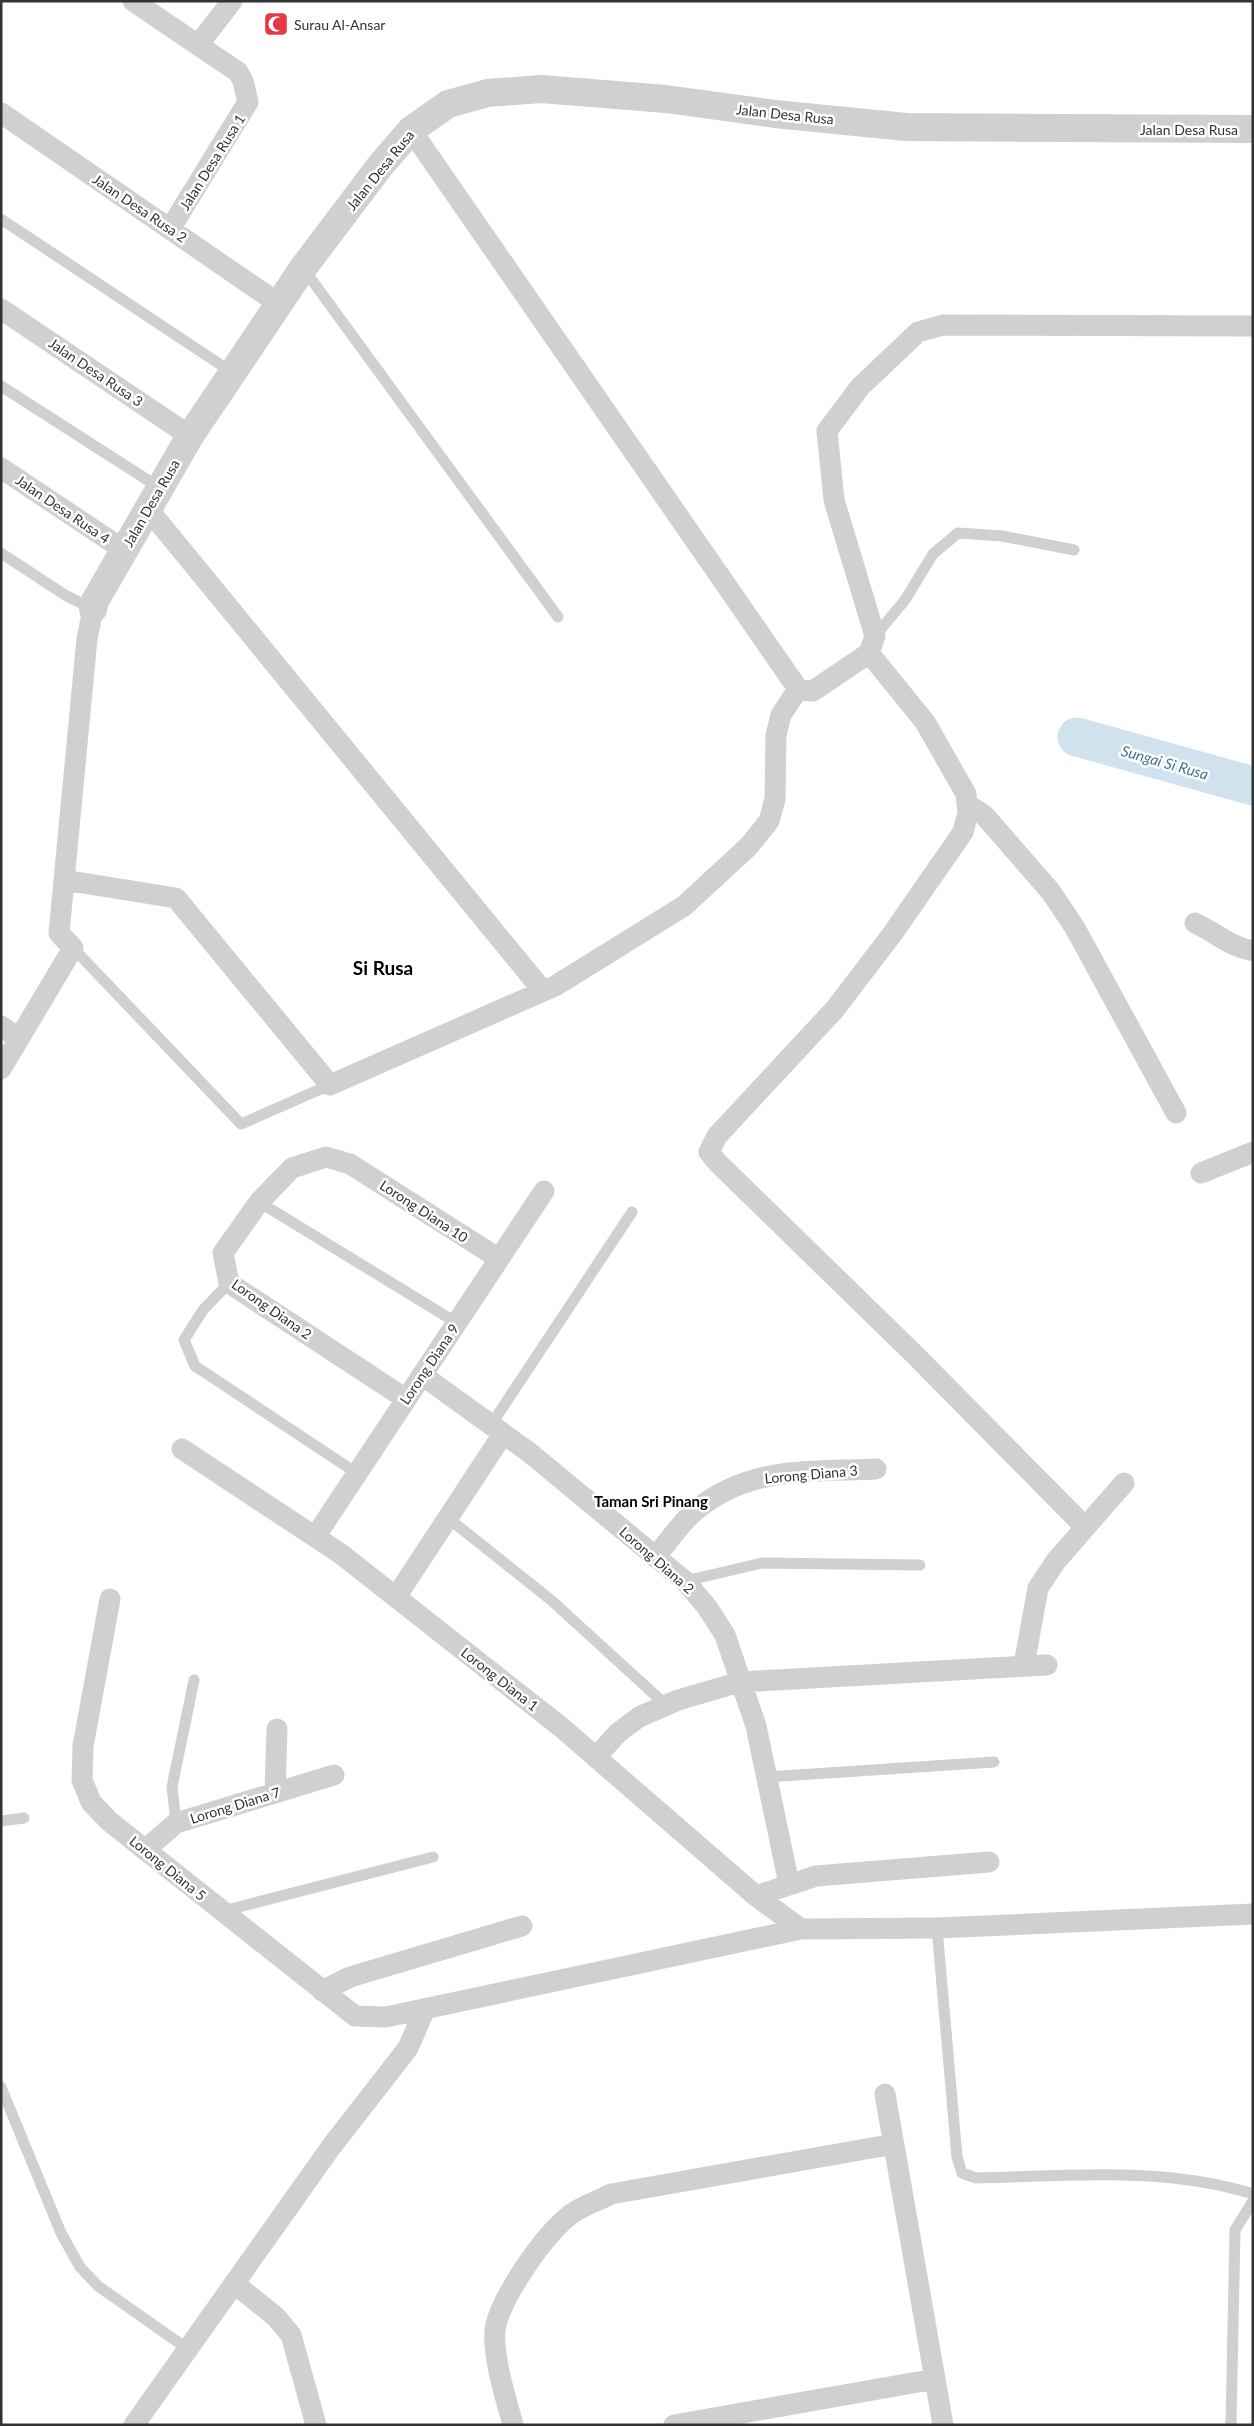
<svg xmlns="http://www.w3.org/2000/svg" width="1254" height="2426" font-family="Lato,sans-serif">
<style>
.lines{fill:none;stroke-linecap:round;stroke-linejoin:round}
.river{stroke:#cfe2ee;stroke-width:39}
.service{stroke:#d0d0d0;stroke-width:11}
.minor{stroke:#d0d0d0;stroke-width:21}
.tertiary{stroke:#d0d0d0;stroke-width:28}
.labels{text-anchor:middle;dominant-baseline:central;stroke-width:5;stroke-linejoin:round;paint-order:stroke}
.poi-label{font-size:14px;fill:#333;stroke:#fff;text-anchor:start}
.street-label{font-size:14px;fill:#333;stroke:#fff}
.water-label{font-size:15px;font-style:italic;fill:#3f7597;stroke:#fff}
.neighbourhood-label{font-size:15px;font-weight:bold;fill:#000;stroke:#fff}
.district-label{font-size:19px;font-weight:bold;fill:#000;stroke:#fff}
</style>
<rect width="100%" height="100%" fill="#fff"/>
<g class="lines">
<path class="river" d="M1077 737 1253 786"/>
<path class="service" d="M1 219 233 373
M303 268 558 617
M1 386 160 488
M1 553 65 595 93 609
M875 636 905 600 933 554 958 533 1002 536 1074 550
M73 948 241 1124 330 1085
M259 1202 457 1323
M229 1283 203 1310 184 1340 195 1366 358 1474
M491 1425 632 1212
M448 1518 551 1600 666 1705
M685 1581 762 1563 920 1565
M767 1777 994 1762
M1 1821 24 1818
M176 1823 172 1787 194 1680
M223 1911 433 1857
M937 1928 957 2157 962 2173 976 2178C1067 2176 1164 2166 1253 2194
M1 2087 61 2233 80 2267 98 2286 189 2350
M1231 2425 1235 2230 1253 2201"/>
<path class="minor" d="M133 1 238 72 243 81 248 102 170 229
M198 45 232 1
M1 113 279 304
M411 130 798 689 813 691 869 653 875 636 834 500 827 431 860 387 918 332 943 325 1253 326
M1 309 190 436
M1 468 124 550
M148 509 543 991
M869 653 925 722 966 794 968 813 963 832 893 933 835 1009 717 1136 709 1152 717 1162 915 1355 1085 1527
M967 804 984 815 1051 892 1075 928 1176 1113
M64 880 176 898 330 1085 555 986 684 906 749 846 769 821 775 799 776 735 781 715 798 689
M1195 923C1215 932 1230 947 1253 951
M1 1026 19 1039
M1 1069 73 948 59 933 87 639 93 609
M1201 1173 1253 1152
M422 1375 530 1453 685 1581 707 1607 725 1635 756 1726 789 1884
M406 1399 229 1283 223 1253 259 1202 292 1168 326 1157 350 1164 498 1258
M182 1449 341 1554 561 1727 756 1896 801 1929
M315 1537 544 1191
M655 1557C668 1543 680 1523 695 1511 748 1466 810 1472 876 1469
M396 1597 503 1434
M110 1599 83 1746 82 1780 91 1802 109 1821 355 2016 386 2017 801 1929 937 1928 1253 1914
M1024 1665 1038 1588 1056 1561 1124 1483
M596 1757 618 1733 639 1717 678 1700 740 1682 1047 1665
M275 1793 277 1729
M145 1850 176 1823 334 1775
M756 1896 816 1876 989 1862
M322 1991 350 1977 522 1926
M885 2094 943 2425
M235 2284 276 2317 291 2335 316 2425
M134 2425 331 2147 408 2048 425 2009
M513 2425C506 2399 490 2349 496 2324 505 2292 544 2235 570 2215 581 2206 598 2201 611 2194L894 2144
M674 2425 935 2379"/>
<path class="tertiary" d="M93 609 95 601 190 436 303 268 380 166 411 130 448 104 488 93 541 89 666 99 775 114 906 127 1253 129"/>
</g>
<defs>
<symbol id="mosque-square" viewBox="-11 -11 22 22"><rect x="-9" y="-9" width="18" height="18" rx="4" fill="#e63946" stroke="#fff"/><path d="M3.5-4.9A6 6 0 1 0 3.5 4.9A5 5 0 1 1 3.5-4.9Z" fill="#fff"/></symbol>
</defs>
<g fill-rule="evenodd">
<use href="#mosque-square" x="262" y="10" width="28" height="28"/>
</g>
<g class="labels">
<g class="poi-label">
<text x="294" y="24">Surau Al-Ansar</text>
</g>
<g class="street-label">
<text transform="translate(785 114) rotate(6)">Jalan Desa Rusa</text>
<text x="1189" y="129">Jalan Desa Rusa</text>
<text transform="translate(212 162) rotate(-58)">Jalan Desa Rusa 1</text>
<text transform="translate(380 170) rotate(-51)">Jalan Desa Rusa</text>
<text transform="translate(140 208) rotate(34)">Jalan Desa Rusa 2</text>
<text transform="translate(96 372) rotate(34)">Jalan Desa Rusa 3</text>
<text transform="translate(151 503) rotate(-60)">Jalan Desa Rusa</text>
<text transform="translate(63 509) rotate(34)">Jalan Desa Rusa 4</text>
<text transform="translate(424 1211) rotate(33)">Lorong Diana 10</text>
<text transform="translate(272 1309) rotate(35)">Lorong Diana 2</text>
<text transform="translate(429 1364) rotate(-56)">Lorong Diana 9</text>
<text transform="translate(811 1474) rotate(-5)">Lorong Diana 3</text>
<text transform="translate(657 1560) rotate(41)">Lorong Diana 2</text>
<text transform="translate(500 1679) rotate(38)">Lorong Diana 1</text>
<text transform="translate(235 1805) rotate(-17)">Lorong Diana 7</text>
<text transform="translate(168 1868) rotate(39)">Lorong Diana 5</text>
</g>
<g class="water-label">
<text transform="translate(1165 762) rotate(16)">Sungai Si Rusa</text>
</g>
<g class="neighbourhood-label">
<text x="651" y="1501">Taman Sri Pinang</text>
</g>
<g class="district-label">
<text x="383" y="967">Si Rusa</text>
</g>
</g>
<rect width="1254" height="2426" fill="none" stroke="#333333" stroke-width="5"/>
</svg>
